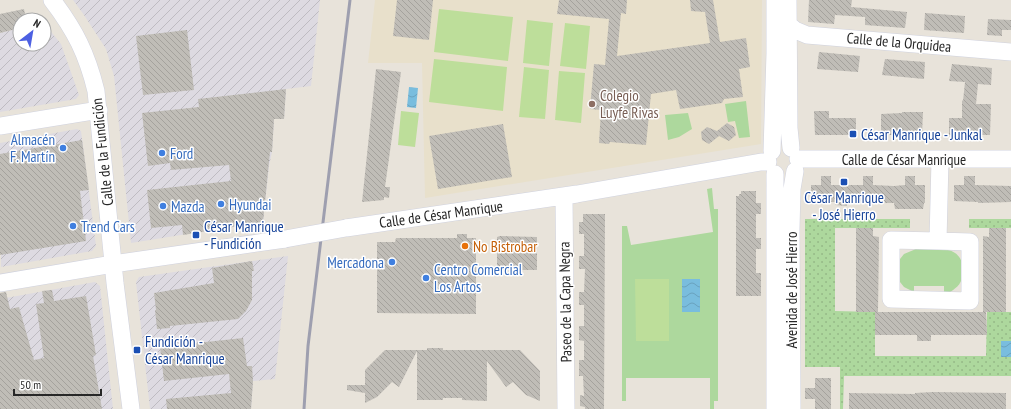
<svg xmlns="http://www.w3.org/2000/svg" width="1011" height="409" font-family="'PT Sans Narrow',sans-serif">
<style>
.industrial{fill:url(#industrial-furrows)}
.education{fill:#e8e0cb}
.park{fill:#add89d}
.garden{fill:url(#garden-dots)}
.pitch{fill:#bdde9a}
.water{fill:url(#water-waves)}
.building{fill:url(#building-back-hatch)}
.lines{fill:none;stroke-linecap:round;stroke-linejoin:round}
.minor-casing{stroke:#d0d2de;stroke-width:18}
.minor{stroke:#fff;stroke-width:17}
.rail{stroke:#9e9faf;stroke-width:3}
.minor-bridge-casing{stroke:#d0d2de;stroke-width:18;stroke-linecap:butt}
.minor-bridge{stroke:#fff;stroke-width:17}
.education-dot{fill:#8d6e63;stroke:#fff;stroke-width:1.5}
.transit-dot{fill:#1a4fb4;stroke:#fff;stroke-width:1.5}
.shop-dot{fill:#3f7fe0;stroke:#fff;stroke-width:1.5}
.food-dot{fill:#e8710a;stroke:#fff;stroke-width:1.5}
.labels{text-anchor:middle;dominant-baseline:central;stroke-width:3;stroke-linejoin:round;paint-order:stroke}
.street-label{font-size:15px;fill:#272727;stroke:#fff}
.education-label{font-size:15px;fill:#785e54;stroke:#fff;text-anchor:start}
.transit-label{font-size:15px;fill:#164399;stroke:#fff;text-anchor:start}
.shop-label{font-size:15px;fill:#366cbe;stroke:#fff;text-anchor:start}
.food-label{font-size:15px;fill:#c56008;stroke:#fff;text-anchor:start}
</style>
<defs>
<pattern id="industrial-furrows" width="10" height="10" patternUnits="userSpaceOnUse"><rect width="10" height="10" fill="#dddae1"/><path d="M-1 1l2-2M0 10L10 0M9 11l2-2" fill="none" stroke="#bebbc1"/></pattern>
<pattern id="garden-dots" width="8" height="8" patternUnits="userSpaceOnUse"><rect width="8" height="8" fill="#add89d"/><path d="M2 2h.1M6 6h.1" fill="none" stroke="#95b987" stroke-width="1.8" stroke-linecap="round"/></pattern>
<pattern id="water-waves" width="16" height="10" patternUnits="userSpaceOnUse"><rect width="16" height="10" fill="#79bdde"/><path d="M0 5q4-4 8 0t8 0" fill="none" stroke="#69a2be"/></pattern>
<pattern id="building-back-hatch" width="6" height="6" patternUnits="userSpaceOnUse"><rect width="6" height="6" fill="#c0bdb7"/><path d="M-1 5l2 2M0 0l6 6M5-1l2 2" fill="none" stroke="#a5a29d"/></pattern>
</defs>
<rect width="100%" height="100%" fill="#e8e3da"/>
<path class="industrial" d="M73 0H320L311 86 286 89 284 119H274L272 152 269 166 263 222 131 243 114 76 106 49 84 15Z
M44 23 61 44 79 95 76 99 0 112V33L20 28V44H44Z
M77 129 81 131 96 246 92 251 1 267 0 143Z
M288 256 275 379 253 381 251 409H150L136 282 139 277Z
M95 282 100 286 113 409H0V299Z"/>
<path class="education" d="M375 0H762L761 144 425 198 422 63H368Z"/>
<path class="park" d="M746 101 750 137 739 138 735 121 728 122 725 104Z
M688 113 692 129 679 137 668 140 665 115Z
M712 188 714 209H718V401H714V409H710V378H626V401H622V226H627L631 245 713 232 707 189Z
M916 249C936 249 964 243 963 273 962 283 958 287 950 292H944V286H914V292L904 287 900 282 898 277 899 264 900 259 904 254Z"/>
<path class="garden" d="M805 219H910V228H835V311L875 312V356H986L987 312H1011V376H844L843 409H840V367H805Z
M969 219H1011V228H969Z"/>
<path class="pitch" d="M439 9 513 17 508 61 434 52Z
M527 20 553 23 549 66 523 63Z
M565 23 590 26 586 69 560 66Z
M434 59 507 67 503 111 429 102Z
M524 67 549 70 545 119 519 117Z
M559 71 585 73 581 123 555 120Z
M401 111 419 113 415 147 398 145Z
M635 279H669V341H636Z"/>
<path class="water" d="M409 87 418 88 416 108 407 107Z
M682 279H700V312H682Z
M1001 341H1011V357H1001Z"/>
<path class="building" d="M397 0H433L429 40 393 36Z
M559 0H627L626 14 621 13 617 56 710 43 705 12 691 11 690 0H713L720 42 746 38 750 67 739 69 743 97 724 99 722 103 680 109 676 90 651 94 646 145 610 142 609 144 599 143 601 110 590 109 591 97 594 64 605 65 609 19 557 14Z
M809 0H852L851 7 907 12 905 28 865 25V17L835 15 834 24 808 22Z
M24 9 26 20H20V28L0 33V14Z
M925 13 965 16 964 33 924 30Z
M988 19 1011 20V30H1002V36L987 35Z
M187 30 194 90 143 95 136 36Z
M819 52 860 56 858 72 817 69Z
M885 59 925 62 924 79 882 75Z
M952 64 992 68 991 85 978 84 976 104H991L990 135H949V118H962V100L963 101 965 82 949 81Z
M376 69 401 72 385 187H390L389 198 384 197V200L362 202Z
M286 89 284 119H274L272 152H270L263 222 183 235 182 225 151 228 147 190 231 181 229 165 171 170 170 163 148 166 142 113 199 107 198 99Z
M814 111H829V118H856V135H815Z
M902 112H923L922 135H881V114L902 113Z
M727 123 734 127 736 135 729 141 719 136 709 144 702 140 701 132 707 127 717 131Z
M503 124 512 177 438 189 429 136Z
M82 140 89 190 80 191 86 241 0 255V154Z
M821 176H831V185H863V176H873V185L894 186 905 185V176H915V185H925V203H924L923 209H895L894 203H847V206L835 205V202H811V185H821Z
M964 176H975V185L1011 186V202L978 203V202L954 201V185H964Z
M741 191H756V203H761V214H756V238H761V249H756V273H761V296H736V196H739V194H741Z
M583 214H605L604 409H585V407L580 406V395L584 396 583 376H579V360H584V341L579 340V326H584V305H579V292H584L585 269H579V256H584V234H579V222H583Z
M856 228H873V236L879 237 878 312H856Z
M989 228H1006V312H983V236L989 237Z
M457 234H467V238H476V314L377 313V242H395L396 238H457Z
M500 236 537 237V270H497V237Z
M252 261 254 271H252V300L246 311 238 319 170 326V328L157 329 155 310H156L154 293 214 283 212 268Z
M52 290 54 301 86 296 96 355 93 356 102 409H0V293L6 292 10 309 19 307 34 360 44 358 36 304 44 303 42 291Z
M875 312H986L987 335H931V341H917V335H875Z
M243 338 247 366H252L253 381 251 409H167L166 399 231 393 229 374 164 381 160 347Z
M427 348H443V350H520L540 371V401L526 395 513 382 506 387 487 361V401L462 400V398H443V400H417V351L399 387 392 382 377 397 365 403V393L347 390V385H365V370L385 350H427Z
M815 378H831V409H815V399H805V388H815Z
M849 393 915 394V393L933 392 1006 393V409H849Z"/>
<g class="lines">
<defs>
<path id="minor" d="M52 0C75 30 87 54 96 91L115 283 131 409
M788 0 789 128 791 148
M789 25 795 30 807 35 1011 52
M0 126 99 110
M772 151 775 53V0
M798 159H1011
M775 174V409
M564 196 566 409
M346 228 577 194 761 162H768
M938 241 970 242V301L891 299V240L938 241 940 160
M0 283 113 264 285 239
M792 409 791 229 792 189 795 171"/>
</defs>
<use href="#minor" class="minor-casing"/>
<use href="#minor" class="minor"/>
<path class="rail" d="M304 409 308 346 350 0"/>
<defs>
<path id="minor-bridge" d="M285 239 346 228"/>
</defs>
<use href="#minor-bridge" class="minor-bridge-casing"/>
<use href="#minor-bridge" class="minor-bridge"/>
</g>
<circle class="education-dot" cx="592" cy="104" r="4"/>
<g class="transit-dot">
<rect x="849" y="130" width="8" height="8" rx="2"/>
<rect x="840" y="178" width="8" height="8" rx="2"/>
<rect x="192" y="231" width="8" height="8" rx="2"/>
<rect x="133" y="346" width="8" height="8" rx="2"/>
</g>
<g class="shop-dot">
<circle cx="63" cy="148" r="4"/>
<circle cx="162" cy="153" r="4"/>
<circle cx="221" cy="204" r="4"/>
<circle cx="163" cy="206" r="4"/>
<circle cx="73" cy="226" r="4"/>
<circle cx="392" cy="262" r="4"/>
<circle cx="426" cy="278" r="4"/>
</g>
<circle class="food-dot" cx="465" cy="246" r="4"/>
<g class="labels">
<g class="street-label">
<text transform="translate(899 42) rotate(5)">Calle de la Orquidea</text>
<text transform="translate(102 152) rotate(-96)">Calle de la Fundición</text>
<text x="904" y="159">Calle de César Manrique</text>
<text transform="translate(441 214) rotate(-8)">Calle de César Manrique</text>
<text transform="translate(791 290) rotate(-90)">Avenida de José Hierro</text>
<text transform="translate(565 302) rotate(-91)">Paseo de la Capa Negra</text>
</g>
<g class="education-label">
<text x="600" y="95">Colegio<tspan x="600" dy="17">Luyfe Rivas</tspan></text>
</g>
<g class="transit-label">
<text x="861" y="134">César Manrique - Junkal</text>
<text x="844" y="197" text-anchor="middle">César Manrique<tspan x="844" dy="17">- José Hierro</tspan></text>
<text x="204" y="226">César Manrique<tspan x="204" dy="17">- Fundición</tspan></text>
<text x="145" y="341">Fundición -<tspan x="145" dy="17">César Manrique</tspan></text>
</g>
<g class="shop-label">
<text x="55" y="139" text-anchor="end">Almacén<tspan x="55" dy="17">F. Martín</tspan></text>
<text x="170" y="153">Ford</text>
<text x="229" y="204">Hyundai</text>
<text x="171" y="206">Mazda</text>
<text x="81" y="226">Trend Cars</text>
<text x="384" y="262" text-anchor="end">Mercadona</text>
<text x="434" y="269">Centro Comercial<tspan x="434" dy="17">Los Artos</tspan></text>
</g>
<g class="food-label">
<text x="473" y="246">No Bistrobar</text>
</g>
</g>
<g transform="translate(32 32) rotate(31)"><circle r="19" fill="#ffffff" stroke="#a9a9a9"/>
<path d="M0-3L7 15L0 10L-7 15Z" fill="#4d60e2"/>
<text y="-6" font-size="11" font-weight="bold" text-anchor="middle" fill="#272727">N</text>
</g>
<path d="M14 389v6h87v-6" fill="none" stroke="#272727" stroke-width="2"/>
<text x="20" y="389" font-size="12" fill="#272727" stroke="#ffffff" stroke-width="3" paint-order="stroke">50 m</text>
</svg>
